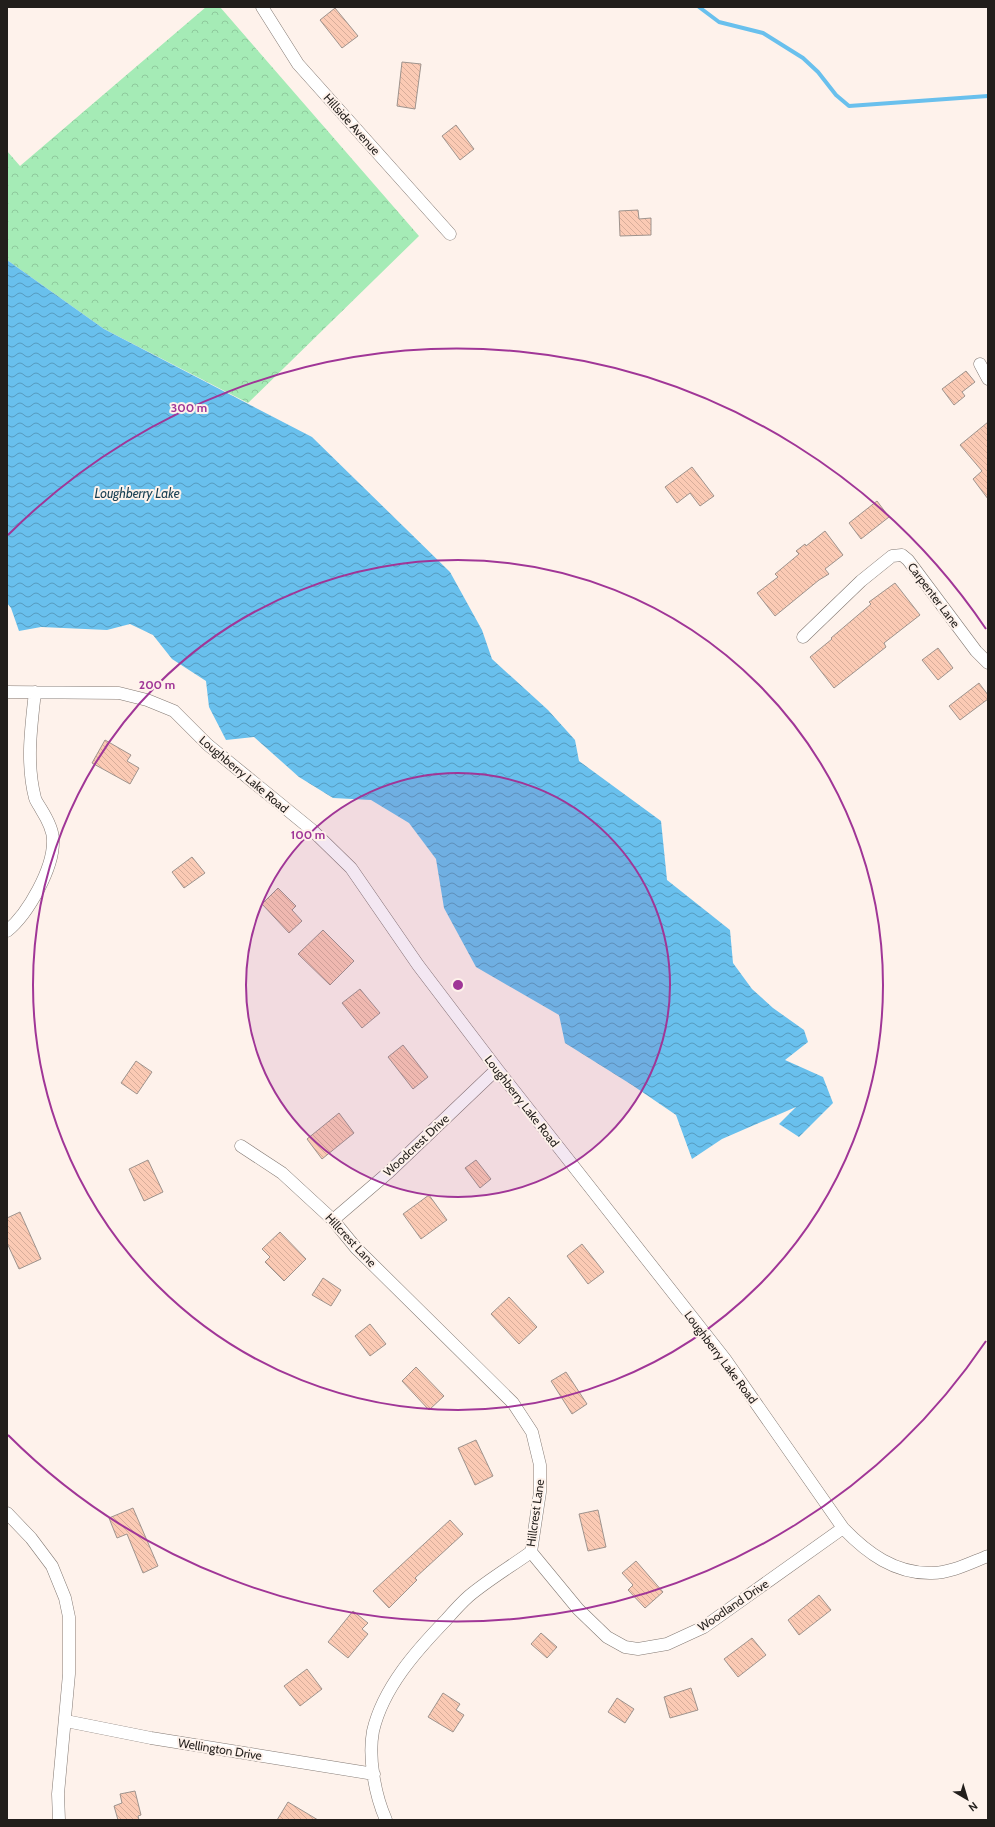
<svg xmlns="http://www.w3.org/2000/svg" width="995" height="1827" font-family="Cabin,sans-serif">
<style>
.forest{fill:url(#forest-crowns)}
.water{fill:url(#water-waves)}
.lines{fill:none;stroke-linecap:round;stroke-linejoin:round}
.stream{stroke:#69c0ed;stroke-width:4}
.building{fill:url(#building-back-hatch);stroke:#9e938d}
.street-casing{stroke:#837973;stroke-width:13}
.street{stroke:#fff;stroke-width:12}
.ring{fill:none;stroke:#a03697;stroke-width:2}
.labels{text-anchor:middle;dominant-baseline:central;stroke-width:4;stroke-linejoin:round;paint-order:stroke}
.street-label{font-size:12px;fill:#221e1b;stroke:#fef2eb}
.water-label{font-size:13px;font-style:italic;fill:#173e51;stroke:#fef2eb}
.centre{fill:#a03697;stroke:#fef2eb;stroke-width:2}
.ring-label{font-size:12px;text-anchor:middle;font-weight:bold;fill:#a03697;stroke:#fef2eb;stroke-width:4;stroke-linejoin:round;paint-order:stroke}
</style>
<defs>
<pattern id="forest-crowns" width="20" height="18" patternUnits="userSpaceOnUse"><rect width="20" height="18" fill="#a5ebb6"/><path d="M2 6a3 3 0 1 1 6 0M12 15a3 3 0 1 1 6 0" fill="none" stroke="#8ec99c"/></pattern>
<pattern id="water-waves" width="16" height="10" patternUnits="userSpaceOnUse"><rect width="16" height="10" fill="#69c0ed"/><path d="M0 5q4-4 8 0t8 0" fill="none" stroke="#569bbf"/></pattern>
<pattern id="building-back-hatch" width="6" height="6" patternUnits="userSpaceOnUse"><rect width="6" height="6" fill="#fbcab4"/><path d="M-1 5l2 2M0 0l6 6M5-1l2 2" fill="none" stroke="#d7ad9a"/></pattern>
</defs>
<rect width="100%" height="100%" fill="#fef2eb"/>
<path class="forest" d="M206 7H220L419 236 248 403 104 329 7 260V151L20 166Z"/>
<path class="water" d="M7 260 104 329 312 437 450 572 482 630 492 659 548 710 575 740 579 761 661 821 667 880 730 930 733 963 752 989 773 1008 804 1030 808 1042 785 1060 823 1077 833 1103 799 1137 779 1124 796 1107 722 1139 692 1159 676 1115 632 1085 565 1043 559 1015 476 967 444 908 436 859 409 823 371 800 333 798 299 777 254 737 226 740 209 707 206 681 172 659 153 635 130 624 107 630 41 627 19 631 11 608 7 603Z"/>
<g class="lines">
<path class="stream" d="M699 7 719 22 763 33 803 58 818 72 836 95 849 106 988 96"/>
</g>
<path class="building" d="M335 8 358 36 342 48 320 20Z
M402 62 421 64 415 109 397 106Z
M456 125 474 149 460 160 442 136Z
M638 210 639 219 651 218V235L620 236 619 211Z
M966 371 975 382 962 392 965 396 954 405 942 389Z
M988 422V499L973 479 982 471 960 445Z
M692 467 714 496 700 506 690 493 677 503 665 487Z
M877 501 889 517 861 539 849 523Z
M825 531 843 555 825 569 829 574 819 580 775 616 757 593 778 577 775 574 799 554 796 551 805 544 806 546Z
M895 583 920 615 884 643 886 647 834 688 810 657 832 639 831 638 871 604 869 602Z
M938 648 953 668 938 680 922 660Z
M979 683 988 695V699L960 720 949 706Z
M105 740 131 755 127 761 139 768 130 784 92 763Z
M192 857 205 873 184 888 172 872Z
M278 888 296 906 292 910 302 921 289 933 262 904Z
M323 930 354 961 330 985 298 954Z
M360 989 380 1013 362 1028 342 1003Z
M403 1045 428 1077 413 1089 388 1057Z
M136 1061 152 1072 137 1094 121 1083Z
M339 1113 354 1133 322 1159 307 1139Z
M148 1160 163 1192 144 1201 129 1169Z
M476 1160 491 1179 480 1188 465 1168Z
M429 1195 447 1220 421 1239 403 1214Z
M20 1212 41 1259 19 1269 7 1243V1218Z
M280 1232 306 1259 284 1281 265 1262 270 1257 262 1249Z
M582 1244 604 1272 588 1284 567 1256Z
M323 1278 341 1290 331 1306 312 1295Z
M509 1297 537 1327 519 1344 491 1314Z
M370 1324 386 1344 370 1356 355 1336Z
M416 1367 444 1396 429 1410 402 1381Z
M566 1372 587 1404 572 1414 551 1381Z
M476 1440 493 1476 475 1485 458 1448Z
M133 1508 158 1566 143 1573 127 1534 117 1538 109 1518Z
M598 1510 606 1547 588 1551 579 1514Z
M450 1520 463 1534 415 1578 417 1580 389 1608 373 1591Z
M636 1561 663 1592 645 1608 628 1590 633 1585 622 1573Z
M819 1595 831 1610 799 1635 788 1620Z
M353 1611 368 1623 362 1629 368 1634 348 1658 328 1642Z
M541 1633 557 1647 547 1658 531 1644Z
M752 1638 766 1655 738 1677 724 1659Z
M307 1669 322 1689 300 1706 284 1686Z
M691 1688 698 1710 670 1718 664 1697Z
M443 1693 460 1704 456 1710 464 1715 453 1732 428 1717Z
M617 1698 634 1709 625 1723 608 1712Z
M135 1791 141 1815 138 1816 139 1820H118L114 1806 122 1803 120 1794Z
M288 1802 318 1820H277Z"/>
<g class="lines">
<defs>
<path id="street" d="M262 7 298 64 450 234
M980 364 988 379
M803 637 861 581 892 556 902 555 908 560 976 651 988 663
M7 692 119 693 147 700 174 711 208 745 312 830 351 868 418 965 497 1069 725 1359 843 1528C867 1553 895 1574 932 1573 951 1573 970 1563 988 1556
M7 931C28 914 54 868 53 840 53 830 46 817 41 809 39 805 36 802 35 798 26 763 31 728 35 692
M241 1146 282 1173 333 1220 356 1248 513 1403 532 1432 540 1465V1492L531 1552C510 1567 488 1580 469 1596 461 1603 453 1612 446 1620 416 1651 383 1688 373 1731 368 1758 375 1795 386 1820
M333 1220 389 1172 497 1069
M7 1513 31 1538 52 1566 65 1598 69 1617V1674L58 1794 59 1820
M531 1552 578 1609 607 1637 625 1647 638 1649 667 1644 704 1627 843 1528
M66 1721 151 1738 374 1774"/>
</defs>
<use href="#street" class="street-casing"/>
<use href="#street" class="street"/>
</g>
<circle cx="458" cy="985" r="212" fill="#a03697" fill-opacity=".12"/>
<g class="ring">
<circle cx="458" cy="985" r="212"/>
<circle cx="458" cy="985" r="425"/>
<path d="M986 1341A637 637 0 0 1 8 1435M8 535A637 637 0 0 1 986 629"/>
</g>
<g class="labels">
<g class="street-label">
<text transform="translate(352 124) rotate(48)">Hillside Avenue</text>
<text transform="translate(934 595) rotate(53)">Carpenter Lane</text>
<text transform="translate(244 774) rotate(40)">Loughberry Lake Road</text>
<text transform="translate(522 1101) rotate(52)">Loughberry Lake Road</text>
<text transform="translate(416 1145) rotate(-43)">Woodcrest Drive</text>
<text transform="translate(351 1240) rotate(47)">Hillcrest Lane</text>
<text transform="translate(721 1357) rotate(53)">Loughberry Lake Road</text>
<text transform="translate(535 1513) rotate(-82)">Hillcrest Lane</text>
<text transform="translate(733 1605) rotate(-34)">Woodland Drive</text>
<text transform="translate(220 1749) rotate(9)">Wellington Drive</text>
</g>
<g class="water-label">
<text x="137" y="493">Loughberry Lake</text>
</g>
</g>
<circle cx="458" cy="985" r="6" class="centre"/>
<g class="ring-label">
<text x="189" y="412">300 m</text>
<text x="157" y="689">200 m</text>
<text x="308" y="839">100 m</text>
</g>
<rect width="995" height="1827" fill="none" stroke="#221e1b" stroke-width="16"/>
<g transform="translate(967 1799) rotate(142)" stroke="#fef2eb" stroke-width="3" paint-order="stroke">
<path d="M0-3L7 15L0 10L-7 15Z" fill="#221e1b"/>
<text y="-6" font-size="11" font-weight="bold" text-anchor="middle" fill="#221e1b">N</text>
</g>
</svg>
